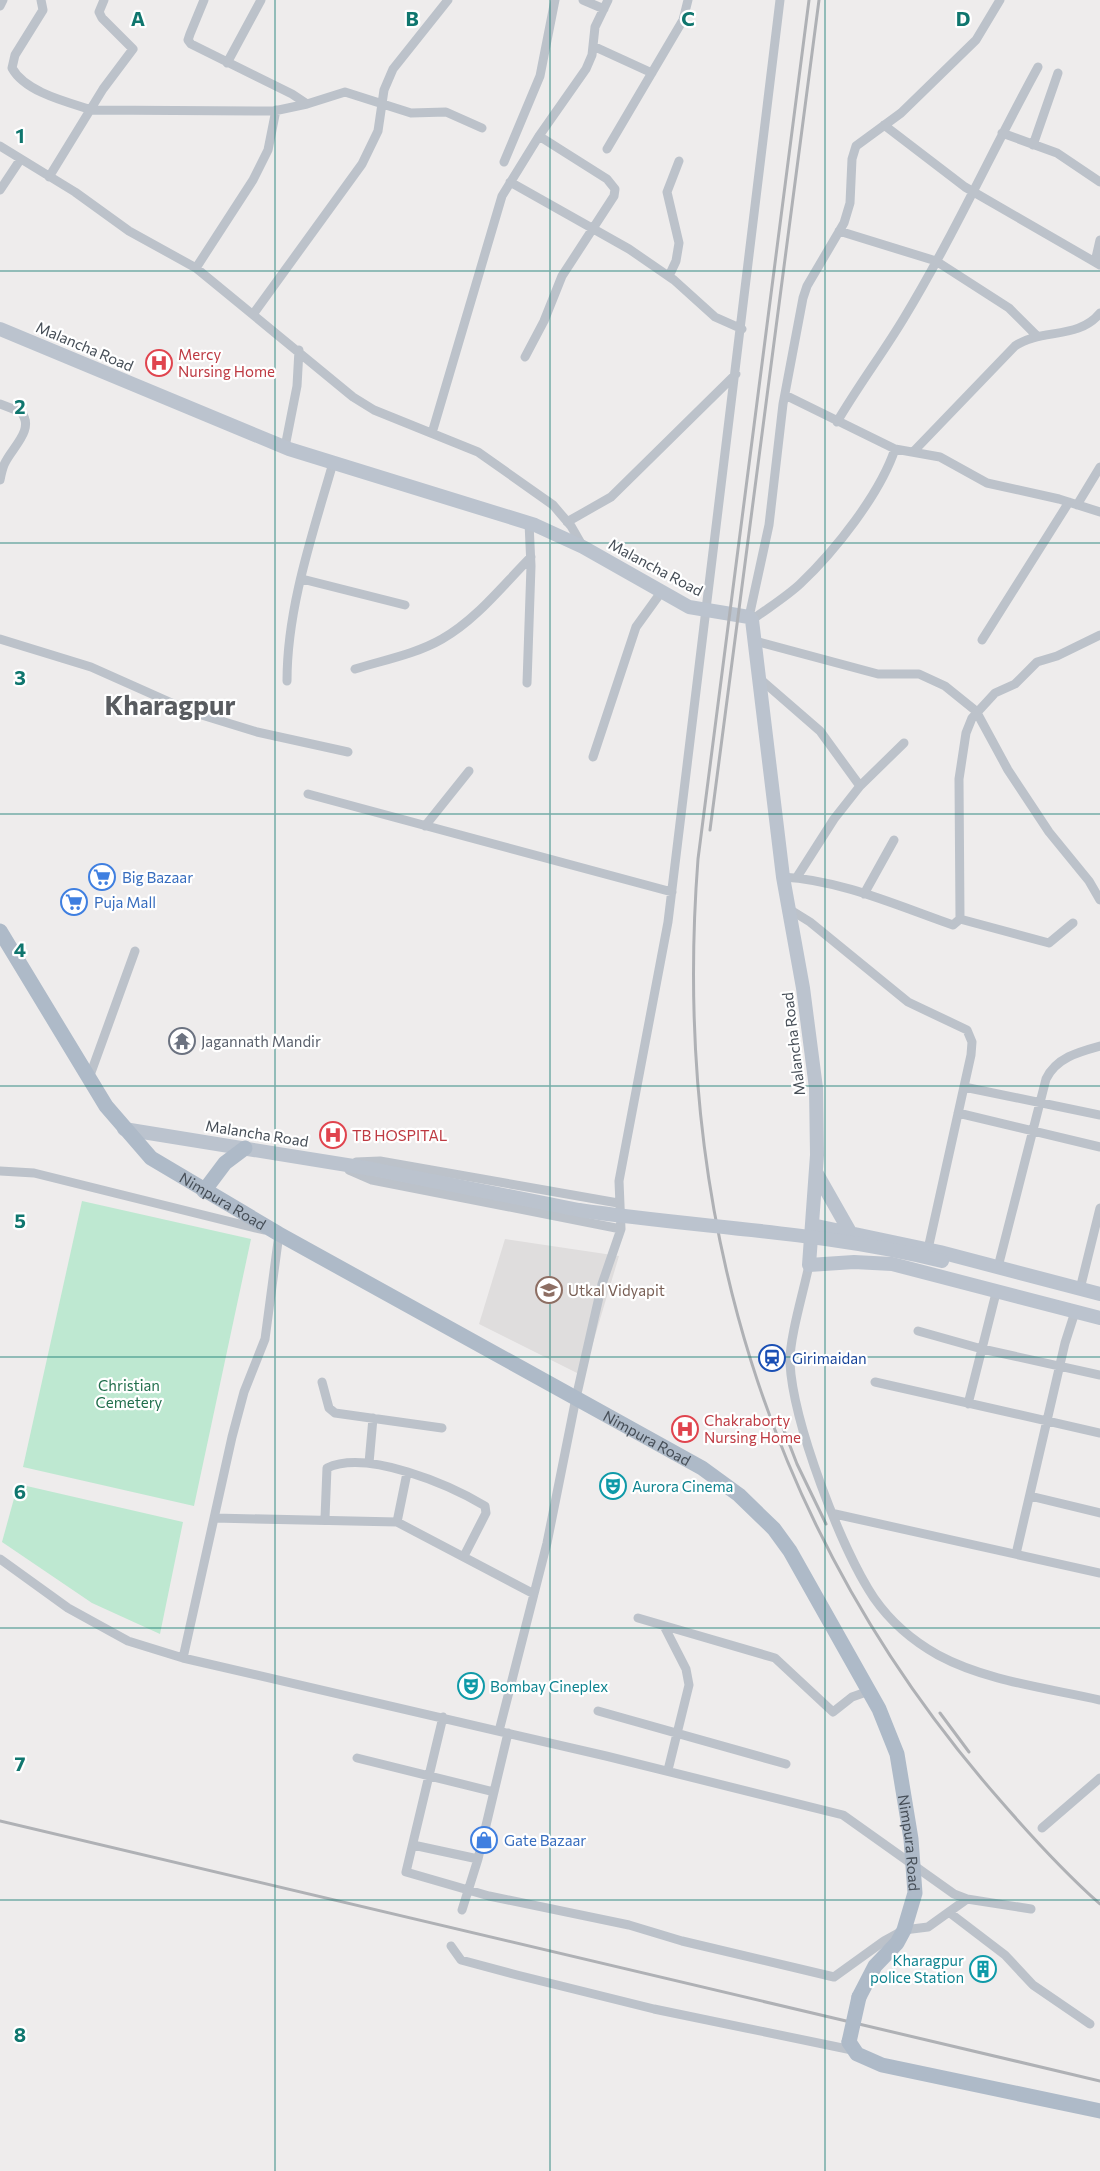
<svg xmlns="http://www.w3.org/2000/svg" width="1100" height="2171" font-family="Commissioner,sans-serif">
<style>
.education{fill:#dfdddd}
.green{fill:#bee8d1}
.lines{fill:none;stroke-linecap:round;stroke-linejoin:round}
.street{stroke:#bcc2ca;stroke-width:9}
.secondary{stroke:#bbc3ce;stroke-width:14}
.primary{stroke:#aebac8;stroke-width:15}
.rail{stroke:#afb1b5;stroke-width:3}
.secondary-bridge{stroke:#bbc3ce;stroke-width:14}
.primary-bridge{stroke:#aebac8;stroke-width:15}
.grid{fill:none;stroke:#0f766e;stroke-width:1.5;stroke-opacity:0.55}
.labels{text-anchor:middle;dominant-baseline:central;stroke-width:4.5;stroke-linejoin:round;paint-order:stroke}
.street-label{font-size:15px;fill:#464e57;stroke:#fff}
.health-label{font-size:15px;fill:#be3a42;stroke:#fff;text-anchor:start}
.shop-label{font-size:15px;fill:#366cbe;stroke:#fff;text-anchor:start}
.worship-label{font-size:15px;fill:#5b616d;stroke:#fff;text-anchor:start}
.education-label{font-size:15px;fill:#785e54;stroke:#fff;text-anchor:start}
.transit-label{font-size:15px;fill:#164399;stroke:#fff;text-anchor:start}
.park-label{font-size:15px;fill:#216e4c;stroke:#fff}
.culture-label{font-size:15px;fill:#0d838f;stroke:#fff;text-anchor:start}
.town-label{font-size:27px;font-weight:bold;fill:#595c60;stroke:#fff}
.grid-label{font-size:20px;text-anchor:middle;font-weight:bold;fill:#0f766e;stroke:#fff;stroke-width:4.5;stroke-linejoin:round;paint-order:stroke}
</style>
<rect width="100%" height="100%" fill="#eeecec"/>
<path class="education" d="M505 1239 619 1256 583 1376 479 1324Z"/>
<path class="green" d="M82 1201 251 1239 194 1506 23 1467Z
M18 1484 183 1522 160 1634 92 1603 2 1542Z"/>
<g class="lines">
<path class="street" d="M41 0 43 10 15 55 12 68C25 92 67 102 92 110L274 111 307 104 345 92 411 113 446 112 482 128
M204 0 190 34 188 40 191 44 292 94 307 104
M583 0 604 9
M0 6 3 0
M593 46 652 73
M227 63 261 0
M884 125 965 187 1100 265
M1002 133 1057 153 1100 182
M1033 145 1058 73
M0 146 75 192 129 231 196 268 353 397 374 410 478 452 553 505 571 526 583 547
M607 149 683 20 688 0
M504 162 540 76 555 0
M49 177 103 89 133 49 102 18 99 12 104 0
M510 182 629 249 674 280 715 317 742 329
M0 190 20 160
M839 231 936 261 1009 308 1037 336
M1095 262 1100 240
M196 268 253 180 268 150 276 110
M669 276 676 261 679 243 667 192 679 161
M254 313 362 164 378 131 384 90 393 69 448 0
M525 357 544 321 562 276 614 196 615 189 607 179 539 136
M785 395 895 449 940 457 987 483 1059 499 1100 512
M0 404 21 412C36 430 10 449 4 465 2 470 1 475 0 480
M837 422C858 386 883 353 904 318 953 237 992 151 1038 67
M432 433 502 196 539 136 586 69 592 55 595 27 608 0
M285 447 297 386 299 350
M913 452 1015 346C1041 328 1078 340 1100 313
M1077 505 1100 467
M567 522 611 497 736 374
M302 579 405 605
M749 617 769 525 783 404 803 298 807 286 844 223 850 203 852 159 856 146 901 113 976 40 1000 0
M752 620C768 608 786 597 800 584 835 551 880 494 895 449
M0 639 91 667 192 712 257 732 348 752
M982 640 1069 502
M755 641 878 674H919L945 686 976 711 1008 770 1049 832 1089 881 1100 900
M355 669C384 660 416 654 442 639 477 619 503 585 531 557
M759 678 820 731 860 786
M287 681C287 607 313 533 333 463
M527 683 531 566 529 523
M593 757 636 627 662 591
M308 794 672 892
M425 826 469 771
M783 877C841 880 898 906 953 925L960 919 959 779 966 733 972 718 995 693 1015 684 1037 662 1057 656 1100 635
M797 877 834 819 860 786 904 743
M864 894 894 840
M789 909 810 922 908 1002 967 1030 972 1042 971 1055 928 1249
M960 919 1049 943 1073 923
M89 1078 135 951
M964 1087 1100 1115
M958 1113 1100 1147
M356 1162 380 1161 618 1203
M349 1170 372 1180 621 1229
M0 1171 34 1173 264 1230
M809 1265C804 1290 789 1339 790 1363 793 1422 841 1549 874 1598 890 1621 913 1641 938 1655 986 1681 1047 1688 1100 1700
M998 1267 1046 1079C1056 1058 1078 1052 1100 1046
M1080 1289 1100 1208
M918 1331 982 1349 1100 1375
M322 1382 329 1408 335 1413 442 1428
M875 1382 1100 1433
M968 1404 996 1293
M369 1463 373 1418
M1030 1496 1100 1513
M835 1514 1100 1573
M214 1518 397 1522 534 1594
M325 1518 327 1468C367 1449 450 1485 485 1506L486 1513 464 1556
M397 1522 407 1473
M1016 1554 1065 1343 1075 1312
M0 1559 68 1608 128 1641 183 1658 606 1756 843 1815 954 1894 967 1899 1031 1909
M638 1618 775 1658 833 1712 852 1697 869 1691
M664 1626 686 1669 689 1685 668 1770
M183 1658 232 1437 244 1392 265 1339 279 1234 277 1233
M598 1711 786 1764
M443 1717 406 1872 489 1896 629 1925 682 1941 834 1977 884 1941 904 1930 928 1927 967 1899
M499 1731 547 1543 576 1398 602 1284 621 1229 619 1181 668 922 780 0
M357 1758 494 1792
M1042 1828 1100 1778
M413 1845 478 1859
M462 1910 478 1859 508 1733
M950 1913 1005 1955 1033 1985 1090 2024
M451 1946 461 1960 517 1975 654 2009 852 2050"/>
<path class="secondary" d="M0 329 289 449 535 525 583 547 689 607 749 617 752 620 783 877 803 988 816 1088 817 1155 809 1265 854 1262 892 1264 1100 1318
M124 1129 372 1169 579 1210
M817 1174 850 1232
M812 1225 940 1252 1100 1294"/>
<g class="primary">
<path id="s1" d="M0 931 106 1106 151 1158 279 1234 702 1468 739 1495 774 1529 790 1551 879 1709 897 1754 911 1839 915 1893 904 1930 897 1943 875 1966 859 1997"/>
<path d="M204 1191 225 1163 245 1148"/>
<path d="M849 2042 857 2054 882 2065 1100 2111"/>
</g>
<path class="rail" d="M809 0 698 859C671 1210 766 1533 999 1799 1031 1836 1064 1872 1100 1904
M710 830 819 0
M780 1420 797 1464 826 1524
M940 1713 969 1752
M0 1821 1100 2081"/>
<path class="secondary-bridge" d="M579 1210C700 1228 822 1231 942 1261"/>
<path class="primary-bridge" d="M849 2042 859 1997"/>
</g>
<path class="grid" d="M275 0V2171M550 0V2171M825 0V2171M0 271H1100M0 543H1100M0 814H1100M0 1086H1100M0 1357H1100M0 1628H1100M0 1900H1100"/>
<defs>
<symbol id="hospital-ring" viewBox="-11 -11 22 22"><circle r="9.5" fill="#fff" stroke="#e0444e" stroke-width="1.5"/><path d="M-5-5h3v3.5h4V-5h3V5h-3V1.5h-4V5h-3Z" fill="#e0444e"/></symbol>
<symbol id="supermarket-ring" viewBox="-11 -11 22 22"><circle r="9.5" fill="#fff" stroke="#3f7fe0" stroke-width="1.5"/><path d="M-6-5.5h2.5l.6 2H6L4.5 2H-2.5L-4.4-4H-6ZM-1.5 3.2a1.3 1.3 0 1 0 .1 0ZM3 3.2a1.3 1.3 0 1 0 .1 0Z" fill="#3f7fe0"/></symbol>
<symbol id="temple-ring" viewBox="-11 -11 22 22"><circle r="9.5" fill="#fff" stroke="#6b7280" stroke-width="1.5"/><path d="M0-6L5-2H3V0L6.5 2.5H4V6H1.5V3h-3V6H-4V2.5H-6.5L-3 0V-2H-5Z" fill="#6b7280"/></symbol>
<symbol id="school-ring" viewBox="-11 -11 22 22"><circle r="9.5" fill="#fff" stroke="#8d6e63" stroke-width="1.5"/><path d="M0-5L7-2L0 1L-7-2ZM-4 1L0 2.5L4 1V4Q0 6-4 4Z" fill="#8d6e63"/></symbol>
<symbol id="station-ring" viewBox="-11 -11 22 22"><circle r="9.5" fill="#fff" stroke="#1a4fb4" stroke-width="1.5"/><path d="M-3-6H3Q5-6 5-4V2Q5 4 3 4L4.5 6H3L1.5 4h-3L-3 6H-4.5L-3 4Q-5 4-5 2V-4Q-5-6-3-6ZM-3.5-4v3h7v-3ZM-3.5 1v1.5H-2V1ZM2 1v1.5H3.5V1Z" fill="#1a4fb4"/></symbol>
<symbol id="theatre-ring" viewBox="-11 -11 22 22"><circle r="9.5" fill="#fff" stroke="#0f9aa8" stroke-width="1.5"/><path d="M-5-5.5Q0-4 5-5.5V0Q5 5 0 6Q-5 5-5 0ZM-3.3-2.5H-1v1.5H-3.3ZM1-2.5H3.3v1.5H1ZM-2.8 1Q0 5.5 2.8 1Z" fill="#0f9aa8"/></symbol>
<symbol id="shop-ring" viewBox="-11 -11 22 22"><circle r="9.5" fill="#fff" stroke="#3f7fe0" stroke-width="1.5"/><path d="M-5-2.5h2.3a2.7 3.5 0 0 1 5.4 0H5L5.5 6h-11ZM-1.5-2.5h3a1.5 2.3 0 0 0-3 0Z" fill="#3f7fe0"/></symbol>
<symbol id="building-ring" viewBox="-11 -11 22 22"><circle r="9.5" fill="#fff" stroke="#0f9aa8" stroke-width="1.5"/><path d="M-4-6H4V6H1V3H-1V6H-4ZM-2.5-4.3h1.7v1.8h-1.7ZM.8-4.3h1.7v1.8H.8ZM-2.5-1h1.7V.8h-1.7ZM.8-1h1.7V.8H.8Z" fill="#0f9aa8"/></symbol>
</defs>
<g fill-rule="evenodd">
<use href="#hospital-ring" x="144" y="348" width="30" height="30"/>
<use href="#supermarket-ring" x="87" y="862" width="30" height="30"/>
<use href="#supermarket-ring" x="59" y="887" width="30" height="30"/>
<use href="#temple-ring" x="167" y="1026" width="30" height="30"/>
<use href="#hospital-ring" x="318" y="1120" width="30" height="30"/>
<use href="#school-ring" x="534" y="1275" width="30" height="30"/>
<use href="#station-ring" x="757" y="1343" width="30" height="30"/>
<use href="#hospital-ring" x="670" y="1414" width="30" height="30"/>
<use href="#theatre-ring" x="598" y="1471" width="30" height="30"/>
<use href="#theatre-ring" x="456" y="1671" width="30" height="30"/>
<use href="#shop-ring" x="469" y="1825" width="30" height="30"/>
<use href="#building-ring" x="968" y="1954" width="30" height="30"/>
</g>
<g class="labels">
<g class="street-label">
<text transform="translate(85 346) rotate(23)">Malancha Road</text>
<text transform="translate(656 567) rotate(28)">Malancha Road</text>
<text transform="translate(793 1044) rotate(-97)">Malancha Road</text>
<text transform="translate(257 1133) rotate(9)">Malancha Road</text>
<text stroke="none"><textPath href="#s1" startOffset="357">Nimpura Road</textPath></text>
<text stroke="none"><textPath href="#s1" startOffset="843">Nimpura Road</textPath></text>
<text stroke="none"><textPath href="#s1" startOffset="1347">Nimpura Road</textPath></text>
</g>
<g class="health-label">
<text x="178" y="354">Mercy<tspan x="178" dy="17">Nursing Home</tspan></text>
<text x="352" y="1135">TB HOSPITAL</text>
<text x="704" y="1420">Chakraborty<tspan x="704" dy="17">Nursing Home</tspan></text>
</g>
<g class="shop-label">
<text x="122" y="877">Big Bazaar</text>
<text x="94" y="902">Puja Mall</text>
<text x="504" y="1840">Gate Bazaar</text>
</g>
<g class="worship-label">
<text x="201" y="1041">Jagannath Mandir</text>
</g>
<g class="education-label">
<text x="568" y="1290">Utkal Vidyapit</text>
</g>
<g class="transit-label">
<text x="792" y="1358">Girimaidan</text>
</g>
<g class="park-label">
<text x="129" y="1385">Christian<tspan x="129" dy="17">Cemetery</tspan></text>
</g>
<g class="culture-label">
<text x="632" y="1486">Aurora Cinema</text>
<text x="490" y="1686">Bombay Cineplex</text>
<text x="964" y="1960" text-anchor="end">Kharagpur<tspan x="964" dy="17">police Station</tspan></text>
</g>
<g class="town-label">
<text x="170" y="704">Kharagpur</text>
</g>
</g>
<g class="grid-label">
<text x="138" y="26">A</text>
<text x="412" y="26">B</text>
<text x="688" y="26">C</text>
<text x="963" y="26">D</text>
<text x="20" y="143">1</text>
<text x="20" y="414">2</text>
<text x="20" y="685">3</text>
<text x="20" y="957">4</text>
<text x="20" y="1228">5</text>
<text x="20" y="1499">6</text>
<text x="20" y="1771">7</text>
<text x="20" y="2042">8</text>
</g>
</svg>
